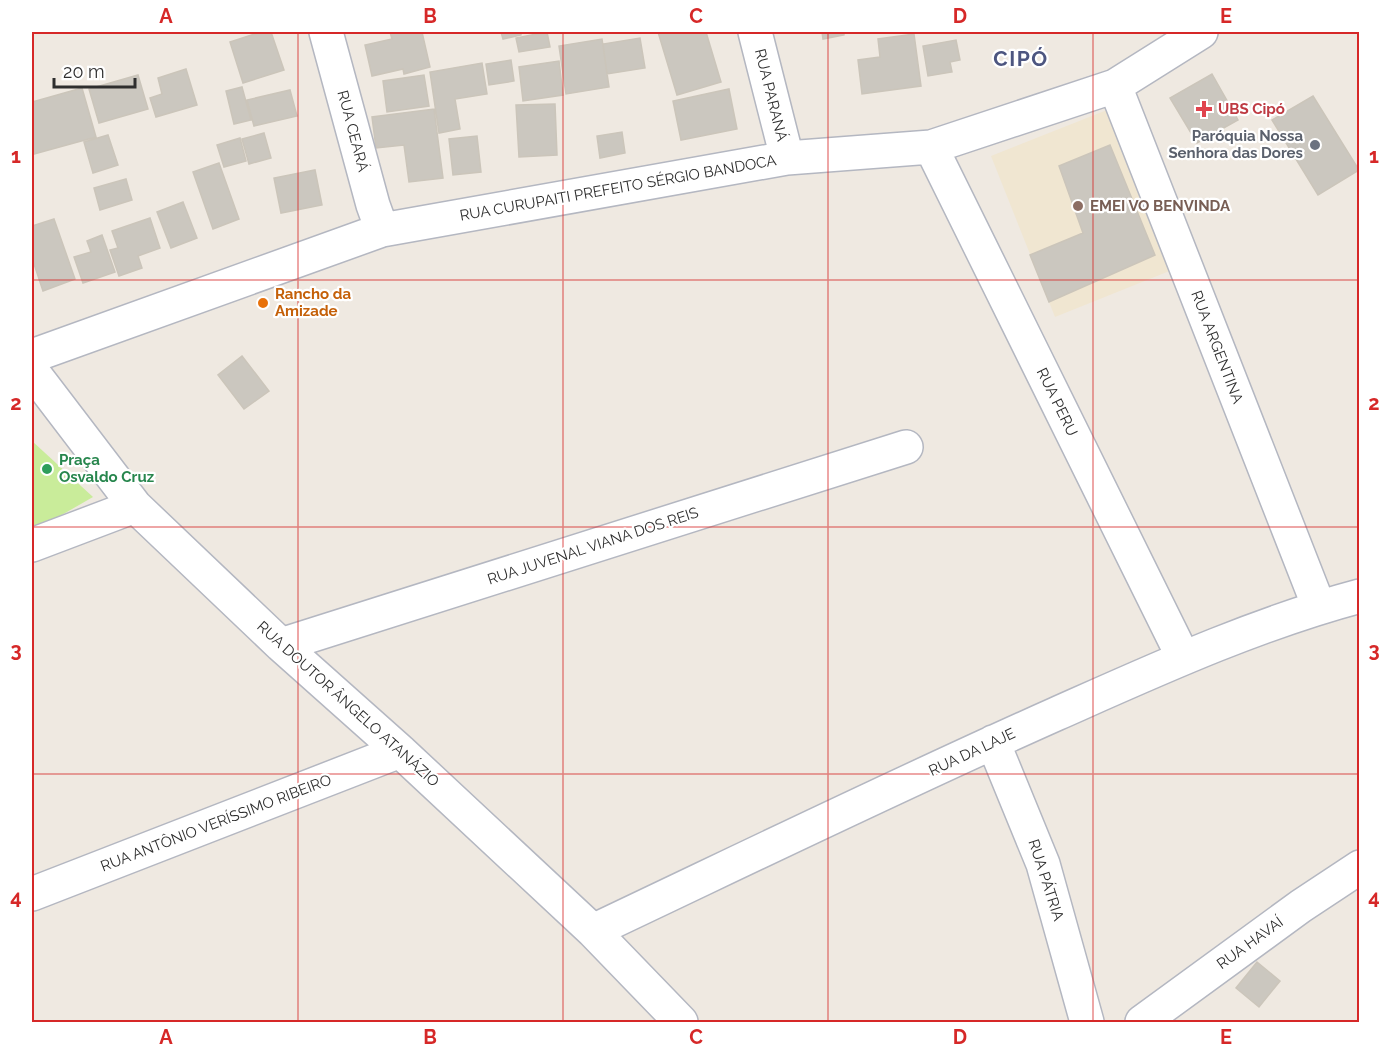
<svg xmlns="http://www.w3.org/2000/svg" width="1391" height="1054" font-family="Raleway,sans-serif">
<style>
.education{fill:#f0e6d1}
.pitch{fill:#c9ec9a}
.building{fill:#cbc7bf;stroke:#cbc5ba;stroke-width:1.5}
.lines{fill:none;stroke-linecap:round;stroke-linejoin:round}
.minor-casing{stroke:#b4b7c1;stroke-width:36}
.minor{stroke:#fff;stroke-width:33}
.grid{fill:none;stroke:#d62828;stroke-width:1.5;stroke-opacity:0.55}
.health-dot{fill:#e0444e;stroke:#fff;stroke-width:2}
.worship-dot{fill:#6b7280;stroke:#fff;stroke-width:2}
.education-dot{fill:#8d6e63;stroke:#fff;stroke-width:2}
.food-dot{fill:#e8710a;stroke:#fff;stroke-width:2}
.leisure-dot{fill:#2e9e5b;stroke:#fff;stroke-width:2}
.labels{text-anchor:middle;dominant-baseline:central;stroke-width:4.5;stroke-linejoin:round;paint-order:stroke}
.street-label{font-size:15px;fill:#2e2e2e;stroke:#fff}
.health-label{font-size:15px;font-weight:bold;fill:#be3a42;stroke:#fff;text-anchor:start}
.worship-label{font-size:15px;font-weight:bold;fill:#5b616d;stroke:#fff;text-anchor:end}
.education-label{font-size:15px;font-weight:bold;fill:#785e54;stroke:#fff;text-anchor:start}
.food-label{font-size:15px;font-weight:bold;fill:#c56008;stroke:#fff;text-anchor:start}
.leisure-label{font-size:15px;font-weight:bold;fill:#27864d;stroke:#fff;text-anchor:start}
.district-label{font-size:21px;font-weight:bold;letter-spacing:1.5px;fill:#4d5680;stroke:#fff}
.neatline{fill:none;stroke:#d62828;stroke-width:2}
.grid-label{font-size:20px;text-anchor:middle;font-weight:bold;fill:#d62828}
</style>
<rect width="100%" height="100%" fill="#efe9e1"/>
<path class="education" d="M1107 110 1172 270 1055 317 991 156Z"/>
<path class="pitch" d="M32 441 93 497 32 532Z"/>
<path class="building" d="M261 32H271L284 70 243 83 230 42Z
M390 32H422L430 67 404 74 403 69 372 76 365 45 392 39Z
M501 32H521V35L503 39Z
M547 32 550 47 519 52 516 38Z
M658 32H706L721 82 677 95Z
M822 32H844V35L823 39Z
M914 34 921 86 862 94 858 60 880 57 878 39Z
M640 38 645 68 607 74 603 44Z
M602 39 609 87 566 94 559 46Z
M956 40 960 60 950 62 952 72 928 76 923 46Z
M511 60 514 81 489 85 486 64Z
M559 61 563 95 523 101 519 67Z
M482 63 487 94 455 99 460 129 439 133 430 72Z
M186 69 197 105 156 117 150 98 162 94 158 78Z
M1212 74 1238 120 1197 143 1170 98Z
M138 75 148 109 99 123 89 89Z
M424 75 429 106 387 112 383 81Z
M242 87 251 120 234 124 226 91Z
M82 88 96 137 34 154 32 145V102Z
M729 89 737 129 681 140 673 101Z
M290 90 297 116 254 126 247 100Z
M1313 96 1359 170 1318 195 1272 120Z
M555 104 557 155 519 157 516 105Z
M434 109 443 178 409 182 404 145 376 148 372 117Z
M622 132 625 153 600 158 597 136Z
M264 133 271 158 249 164 242 139Z
M108 135 118 165 93 173 84 142Z
M477 136 481 172 453 175 449 139Z
M240 138 246 161 224 167 217 145Z
M1110 145 1155 255 1049 302 1030 255 1083 233 1059 166Z
M219 163 239 219 213 229 193 172Z
M315 170 322 205 281 213 274 178Z
M126 179 132 200 100 210 94 188Z
M183 202 197 238 171 248 157 212Z
M150 218 160 248 138 256 142 268 119 276 110 250 118 248 112 231Z
M54 219 75 279 43 291 32 258V226Z
M102 235 115 272 83 283 74 257 91 252 87 241Z
M242 356 269 391 244 409 218 375Z
M1257 962 1280 981 1259 1007 1236 988Z"/>
<g class="lines">
<defs>
<path id="minor" d="M326 32 373 205 382 230
M755 32 787 158
M1115 86 1319 607
M931 147 1183 657
M32 356 382 230 787 158 931 147 1115 86 1201 32
M32 371 135 506 281 645 400 751 593 931 681 1022
M32 545 135 506
M281 645 906 447
M993 742 1043 864 1087 1022
M32 894 400 751
M593 931C747 858 901 783 1056 714 1155 670 1255 624 1360 596
M1142 1022 1301 906 1360 867"/>
</defs>
<use href="#minor" class="minor-casing"/>
<use href="#minor" class="minor"/>
</g>
<path class="grid" d="M298 32V1022M563 32V1022M828 32V1022M1093 32V1022M32 280H1360M32 527H1360M32 774H1360"/>
<path class="health-dot" d="M1201 100h6v6h6v6h-6v6h-6v-6h-6v-6h6z"/>
<circle class="worship-dot" cx="1315" cy="145" r="6"/>
<circle class="education-dot" cx="1078" cy="206" r="6"/>
<circle class="food-dot" cx="263" cy="303" r="6"/>
<circle class="leisure-dot" cx="47" cy="469" r="6"/>
<g class="labels">
<g class="street-label">
<text transform="translate(771 95) rotate(76)">RUA PARANÁ</text>
<text transform="translate(353 131) rotate(75)">RUA CEARÁ</text>
<text transform="translate(618 188) rotate(-10)">RUA CURUPAITI PREFEITO SÉRGIO BANDOCA</text>
<text transform="translate(1217 347) rotate(69)">RUA ARGENTINA</text>
<text transform="translate(1057 402) rotate(64)">RUA PERU</text>
<text transform="translate(593 546) rotate(-18)">RUA JUVENAL VIANA DOS REIS</text>
<text transform="translate(348 704) rotate(42)">RUA DOUTOR ÂNGELO ATANÁZIO</text>
<text transform="translate(972 752) rotate(-25)">RUA DA LAJE</text>
<text transform="translate(216 823) rotate(-21)">RUA ANTÔNIO VERÍSSIMO RIBEIRO</text>
<text transform="translate(1046 880) rotate(72)">RUA PÁTRIA</text>
<text transform="translate(1250 943) rotate(-36)">RUA HAVAÍ</text>
</g>
<g class="health-label">
<text x="1218" y="109">UBS Cipó</text>
</g>
<g class="worship-label">
<text x="1303" y="136">Paróquia Nossa<tspan x="1303" dy="17">Senhora das Dores</tspan></text>
</g>
<g class="education-label">
<text x="1090" y="206">EMEI VO BENVINDA</text>
</g>
<g class="food-label">
<text x="275" y="294">Rancho da<tspan x="275" dy="17">Amizade</tspan></text>
</g>
<g class="leisure-label">
<text x="59" y="460">Praça<tspan x="59" dy="17">Osvaldo Cruz</tspan></text>
</g>
<g class="district-label">
<text x="1021" y="58">CIPÓ</text>
</g>
</g>
<rect width="1391" height="1054" fill="none" stroke="#ffffff" stroke-width="66"/>
<path d="M54 78v9h81v-9" fill="none" stroke="#2e2e2e" stroke-width="3"/>
<text x="63" y="78" font-size="18" fill="#2e2e2e" stroke="#ffffff" stroke-width="4.5" paint-order="stroke">20 m</text>
<rect x="33" y="33" width="1325" height="988" class="neatline"/>
<g class="grid-label">
<text x="166" y="23">A</text>
<text x="430" y="23">B</text>
<text x="696" y="23">C</text>
<text x="960" y="23">D</text>
<text x="1226" y="23">E</text>
<text x="16" y="163">1</text>
<text x="1374" y="163">1</text>
<text x="16" y="410">2</text>
<text x="1374" y="410">2</text>
<text x="16" y="657">3</text>
<text x="1374" y="657">3</text>
<text x="16" y="904">4</text>
<text x="1374" y="904">4</text>
<text x="166" y="1044">A</text>
<text x="430" y="1044">B</text>
<text x="696" y="1044">C</text>
<text x="960" y="1044">D</text>
<text x="1226" y="1044">E</text>
</g>
</svg>
